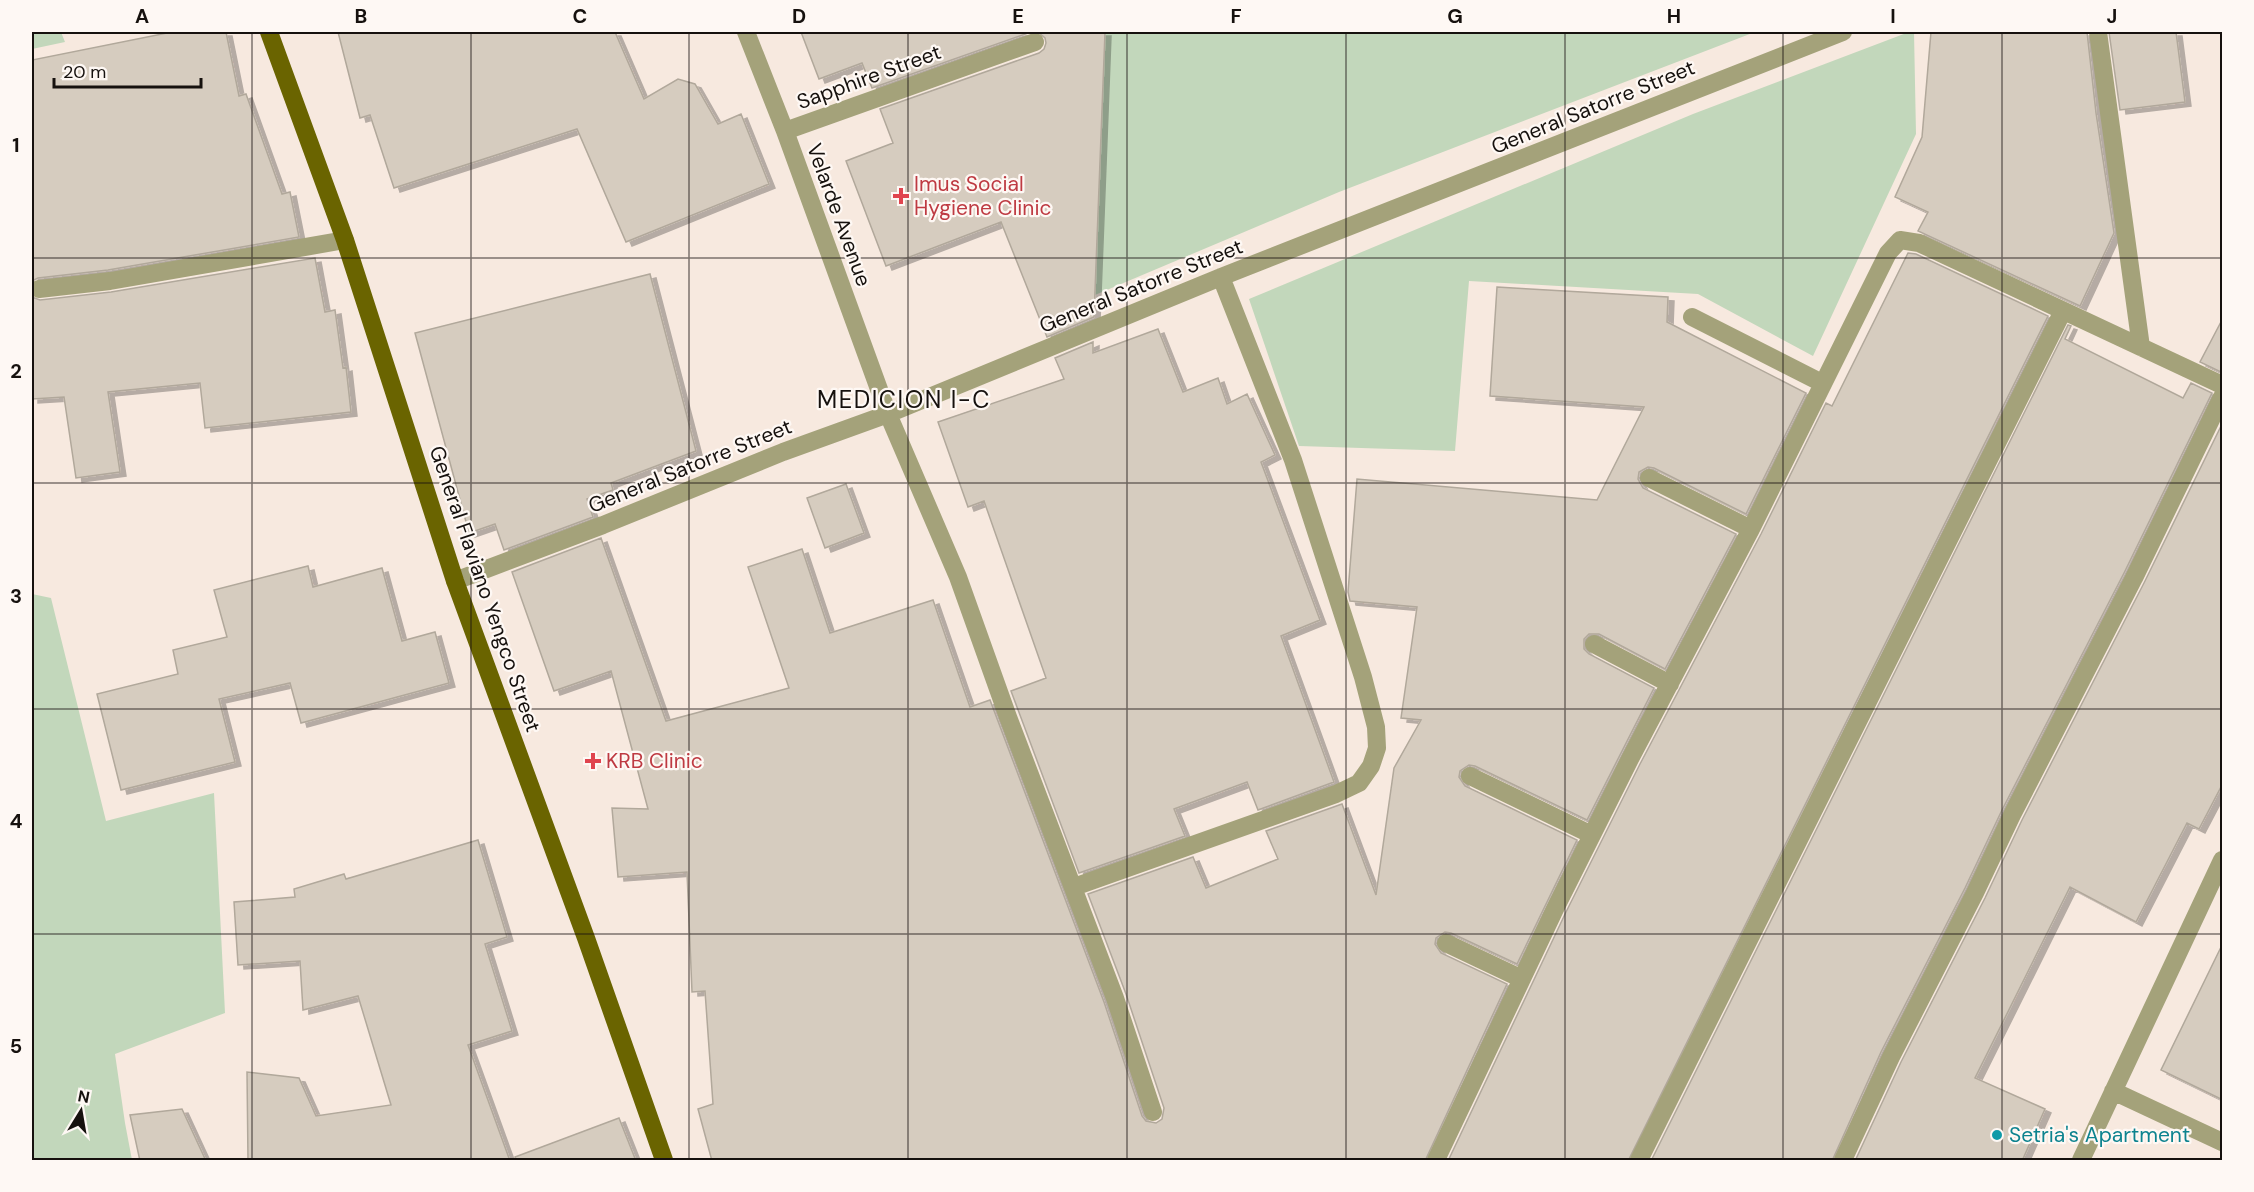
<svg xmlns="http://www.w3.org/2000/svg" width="2254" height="1192" font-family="'DM Sans',sans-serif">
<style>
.green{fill:#c2d7bb}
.building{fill:#d6ccbf;stroke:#b1a89b;stroke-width:1.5;filter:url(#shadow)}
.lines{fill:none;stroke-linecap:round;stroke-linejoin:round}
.minor{stroke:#a4a27a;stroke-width:18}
.major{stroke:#6a6400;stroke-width:18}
.grid{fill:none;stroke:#16110e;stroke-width:1.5;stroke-opacity:0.55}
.health-dot{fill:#e0444e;stroke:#fef8f4;stroke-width:2}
.culture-dot{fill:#0f9aa8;stroke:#fef8f4;stroke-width:2}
.labels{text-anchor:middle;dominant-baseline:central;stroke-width:4.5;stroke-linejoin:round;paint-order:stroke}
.street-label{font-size:21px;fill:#16110e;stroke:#fef8f4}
.health-label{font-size:21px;fill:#be3a42;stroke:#fef8f4;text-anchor:start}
.culture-label{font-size:21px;fill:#0d838f;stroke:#fef8f4;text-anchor:start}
.quarter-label{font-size:24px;letter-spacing:1.5px;fill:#16110e;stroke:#fef8f4}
.neatline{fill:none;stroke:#16110e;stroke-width:2}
.grid-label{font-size:20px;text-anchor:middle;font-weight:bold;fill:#16110e}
</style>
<defs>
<filter id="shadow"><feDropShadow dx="6" dy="4" stdDeviation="0" flood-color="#0004"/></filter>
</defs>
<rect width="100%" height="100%" fill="#f7e9df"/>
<path class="green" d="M32 32H61L65 42 32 49Z
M1104 32H1755L1339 192 1095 295Z
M1909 32H1914L1916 134 1813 356 1698 294 1469 281 1455 451 1299 446 1249 299 1693 114Z
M32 594 51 598 106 821 214 793 225 1013 115 1054 125 1123 132 1160H32Z"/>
<path class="building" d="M172 32H226L239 96 246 94 282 194 290 192 299 237 108 270 38 278 32 281V60Z
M338 32H615L644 99 678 79 695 84 718 124 741 114 769 184 626 242 577 129 394 188 370 115 360 118Z
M801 32H1031L872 88 862 63 819 79Z
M1038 32H1105L1094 317 1047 337 1001 222 886 266 846 161 893 143 880 109 1039 53 1044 49 1046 43 1045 38Z
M1931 32H2087L2096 113 2114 233 2080 306 1918 231 1928 212 1895 197 1922 137Z
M2109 32H2176L2185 102 2120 110Z
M1908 253 1916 254 2048 316 1628 1161H1448L1566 912 1640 764 1761 534 1826 403 1832 406Z
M315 258 325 312 335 310 343 368 346 367 351 412 205 428 200 383 108 392 120 472 76 478 64 397 32 399V297L40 300 111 292Z
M650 274 696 451 611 483 613 490 587 499 593 517 504 550 495 524 469 533 415 333Z
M1497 287 1668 297 1667 322 1806 393 1746 514 1654 468 1648 467 1639 472 1638 479 1643 488 1736 534 1665 669 1599 634H1589L1584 639V649L1589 654 1654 688 1587 820 1475 766 1469 765 1460 771 1459 777 1465 786 1577 840 1517 964 1451 933 1445 932 1436 938 1435 944 1441 953 1507 984 1425 1161H712L698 1109 713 1104 705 991 692 992 687 872 618 877 612 808 648 809 611 671 554 691 512 572 601 538 666 721 789 688 748 567 802 549 830 633 933 600 970 707 990 700 1104 1002 1142 1116 1146 1121 1156 1123 1162 1119 1164 1108 1126 994 1088 894 1193 857 1206 888 1278 859 1266 831 1342 804 1376 895 1394 768 1421 720 1401 718 1417 607 1350 601 1348 592 1357 479 1597 500 1644 407 1490 396Z
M2223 318V373L2200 362Z
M2068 325 2071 326 2065 339 2183 398 2191 383 2212 393 2124 573 2002 810 1965 888 1881 1052 1832 1161H1651Z
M1158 329 1183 392 1218 378 1227 404 1247 394 1275 455 1261 462 1320 620 1281 636 1334 782 1258 810 1247 782 1174 809 1185 836 1079 873 1011 691 1046 678 984 501 968 507 938 422 1064 379 1055 358 1093 342V353Z
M2223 422V783L2199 829 2187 823 2136 922 2070 887 1975 1078 2045 1109 2022 1161H1855L1901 1062 1985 898 2022 820 2144 583Z
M846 484 864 533 825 548 807 498Z
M308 566 313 587 382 568 402 641 435 632 449 683 301 723 290 683 219 699 235 762 121 790 97 694 178 674 173 650 227 637 214 590Z
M478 840 507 937 485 944 512 1031 468 1045 510 1161H248L247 1072 299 1078 316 1116 391 1105 358 996 303 1010 300 961 238 965 234 902 295 897 294 889 344 874 346 879Z
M2223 943V1100L2161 1070Z
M182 1109 206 1161H140L130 1115Z
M619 1118 636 1161H516L515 1157Z"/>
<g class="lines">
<path class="minor" d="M746 32 785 131 888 414 958 577 1008 717 1115 998 1153 1112
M2098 32 2141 347
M785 131 1035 42
M39 289 110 281 345 240
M1692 317 1822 383
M1649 478 1751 529
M455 581 603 525 783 452 888 414 1221 277 1843 32
M1594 644 1670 684
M1470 776 1592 835
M1074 887 1336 794 1359 783 1371 766 1377 748 1376 727 1363 677 1293 460 1221 277
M1446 943 1522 979
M2113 1091 2222 1142
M1436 1160 1556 907 1630 759 1751 529 1888 253 1900 240 1919 243 2222 385
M1639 1160 2063 311
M1843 1160 1891 1057 1975 893 2012 815 2134 578 2222 397
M2081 1160 2222 860"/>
<path class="major" d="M269 32 345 240 455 581 586 938 664 1160"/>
</g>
<path class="grid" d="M252 32V1160M471 32V1160M689 32V1160M908 32V1160M1127 32V1160M1346 32V1160M1565 32V1160M1783 32V1160M2002 32V1160M32 258H2222M32 483H2222M32 709H2222M32 934H2222"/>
<g class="health-dot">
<path d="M898 187h6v6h6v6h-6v6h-6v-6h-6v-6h6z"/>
<path d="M590 752h6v6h6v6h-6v6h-6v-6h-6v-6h6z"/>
</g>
<circle class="culture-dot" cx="1997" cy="1135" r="6"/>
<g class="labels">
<g class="street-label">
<text transform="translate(869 77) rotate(-20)">Sapphire Street</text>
<text transform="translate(1593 107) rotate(-22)">General Satorre Street</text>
<text transform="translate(839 215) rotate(70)">Velarde Avenue</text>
<text transform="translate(1141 286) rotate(-22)">General Satorre Street</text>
<text transform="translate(690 466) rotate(-22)">General Satorre Street</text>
<text transform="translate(485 589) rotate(71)">General Flaviano Yengco Street</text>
</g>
<g class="health-label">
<text x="914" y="184">Imus Social<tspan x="914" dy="24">Hygiene Clinic</tspan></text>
<text x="606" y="761">KRB Clinic</text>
</g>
<g class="culture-label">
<text x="2009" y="1135">Setria's Apartment</text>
</g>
<g class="quarter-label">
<text x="904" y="399">MEDICION I-C</text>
</g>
</g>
<rect width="2254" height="1192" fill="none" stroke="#fef8f4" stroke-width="66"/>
<g transform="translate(81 1111) rotate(11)" stroke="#fef8f4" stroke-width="4.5" paint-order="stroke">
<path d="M0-4.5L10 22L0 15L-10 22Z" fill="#16110e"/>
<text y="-9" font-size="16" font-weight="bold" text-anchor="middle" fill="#16110e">N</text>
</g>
<path d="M54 78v9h147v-9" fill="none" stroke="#16110e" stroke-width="3"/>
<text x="63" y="78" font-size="18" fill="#16110e" stroke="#fef8f4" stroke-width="4.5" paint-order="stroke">20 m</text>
<rect x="33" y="33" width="2188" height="1126" class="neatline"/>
<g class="grid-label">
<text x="142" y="23">A</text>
<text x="361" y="23">B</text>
<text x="580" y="23">C</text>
<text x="799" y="23">D</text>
<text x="1018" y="23">E</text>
<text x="1236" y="23">F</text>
<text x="1455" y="23">G</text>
<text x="1674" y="23">H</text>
<text x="1893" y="23">I</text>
<text x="2112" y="23">J</text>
<text x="16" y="152">1</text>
<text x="16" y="378">2</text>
<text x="16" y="603">3</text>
<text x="16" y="828">4</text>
<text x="16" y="1053">5</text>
</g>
</svg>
